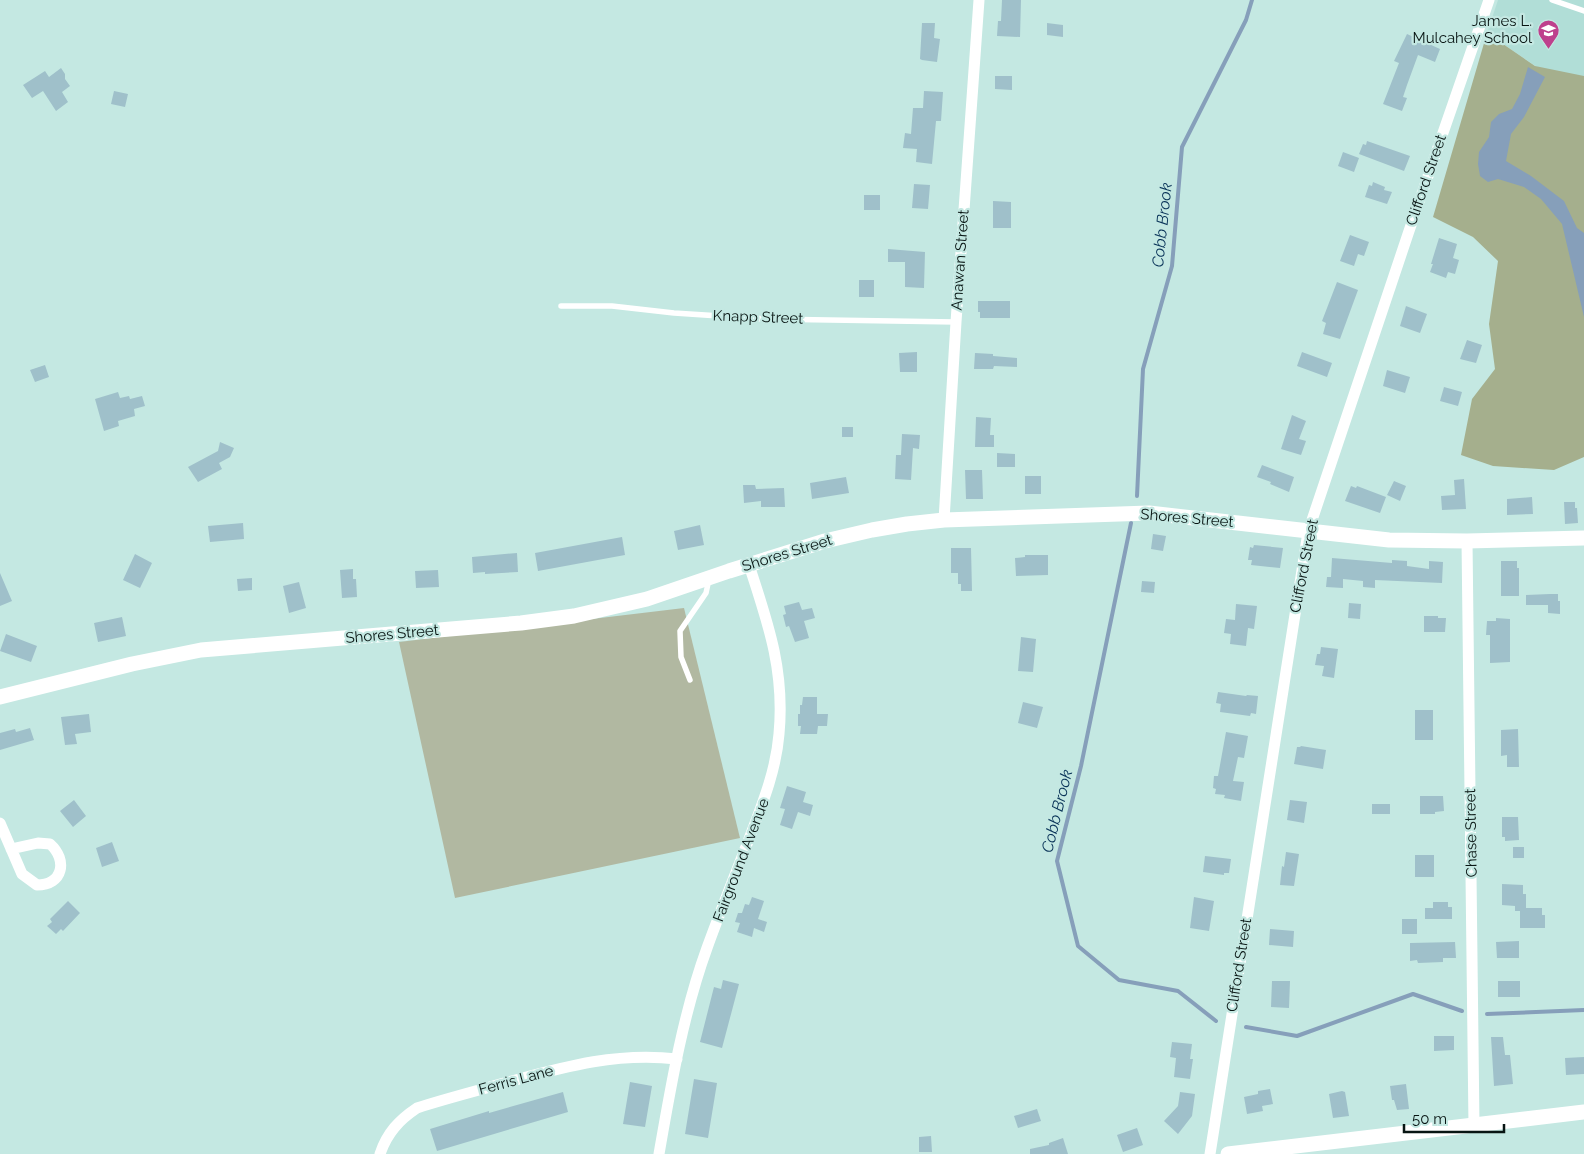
<svg xmlns="http://www.w3.org/2000/svg" width="1584" height="1154" font-family="Raleway,sans-serif">
<style>
.built{fill:#b1ded7}
.green{fill:#b1b8a1}
.forest{fill:#a5af8d}
.water{fill:#869fba}
.lines{fill:none;stroke-linecap:round;stroke-linejoin:round}
.stream{stroke:#869fba;stroke-width:4}
.building{fill:#9fc0ca}
.service{stroke:#fff;stroke-width:5.5}
.minor{stroke:#fff;stroke-width:11}
.tertiary{stroke:#fff;stroke-width:15}
.labels{text-anchor:middle;dominant-baseline:central;stroke-width:4.5;stroke-linejoin:round;paint-order:stroke}
.poi-label{font-size:15px;fill:#081513;stroke:#c4e8e2;text-anchor:end}
.street-label{font-size:15px;fill:#081513;stroke:#c4e8e2}
.water-label{font-size:16px;font-style:italic;fill:#093358;stroke:#c4e8e2}
</style>
<rect width="100%" height="100%" fill="#c4e8e2"/>
<path class="built" d="M1498 0H1584V89L1565 86 1487 33Z"/>
<path class="green" d="M684 608 740 838 455 898 399 642Z"/>
<path class="forest" d="M1487 33 1535 66 1584 76V457L1554 470 1493 466 1461 455 1472 399 1495 369 1489 324 1498 261 1473 237 1433 217Z"/>
<path class="water" d="M1528 67 1545 77 1524 117 1511 134 1506 161 1531 176 1564 201 1577 228 1584 233V317L1562 224 1541 199 1524 187 1498 179 1488 182 1480 176 1478 164 1479 152 1489 137 1491 122 1499 114 1512 109 1520 94Z"/>
<g class="lines">
<path class="stream" d="M1137 496 1143 369 1172 266 1182 147 1246 20 1252 0
M1131 523 1081 766 1057 861 1078 946 1119 980 1178 991 1216 1021
M1487 1014 1584 1010
M1246 1027 1297 1036 1413 994 1462 1011"/>
</g>
<path class="building" d="M1002 0H1021L1020 37 997 36 998 21H1001Z
M922 23H935L934 38 940 39 937 62 922 60 920 59Z
M1047 23 1063 25V37L1047 35Z
M1407 34 1440 49 1435 62 1418 55 1407 85 1403 97 1407 98 1402 111 1383 104 1399 63 1394 61Z
M61 68 65 74V79L70 86 62 92 68 102 56 111 43 91 32 98 23 85 45 71 49 77Z
M995 76H1012V90L995 89Z
M114 91 128 94 125 107 111 104Z
M924 91 943 92 941 121H936L932 164 916 162 917 149 903 148 905 133 911 134 913 108H923Z
M1367 141 1410 156 1404 171 1359 154 1363 144 1366 145Z
M1343 152 1359 158 1354 172 1338 166Z
M1373 182 1385 187 1384 190 1392 192 1387 204 1365 197 1369 185 1372 186Z
M914 184 930 185 928 209 912 208Z
M864 195H880V210H864Z
M993 201 1011 202V228H993Z
M1350 235 1369 242 1364 256 1358 254 1354 266 1340 261Z
M1439 238 1457 244 1453 258 1459 260 1455 274 1448 272 1446 278 1430 272 1433 264H1431Z
M888 249 925 252 924 288 905 287V262H888Z
M859 280H874V297H859Z
M1337 282 1358 290 1340 339 1323 334 1326 323 1322 321Z
M978 301H1010V318H980V312H978Z
M1406 306 1427 314 1420 333 1400 326Z
M1467 340 1482 345 1476 363 1460 359Z
M917 352V372H900L899 353Z
M1302 352 1332 363 1327 377 1297 366Z
M975 353 993 354V356L1017 358V367L994 366 993 369H974Z
M45 365 49 377 35 382 30 370Z
M1387 370 1410 377 1405 393 1383 386Z
M1444 387 1462 392 1458 406 1440 401Z
M118 392 120 398 129 396 130 399 142 396 145 406 134 409 135 416 118 421 119 426 104 431 95 399Z
M1292 415 1306 421 1299 439 1306 441 1301 455 1281 449Z
M976 417 991 418 990 435H994V447H975Z
M842 427H853V437H842Z
M902 434 920 435 919 449 913 448 911 480 895 479 896 455H901Z
M220 442 234 448 230 457 219 463 222 469 198 482 188 467 218 451Z
M997 453 1015 454V467H997Z
M1262 465 1294 477 1289 492 1270 484 1271 482 1257 477Z
M965 470H982L983 499H966Z
M1025 476H1041V494H1025Z
M846 477 849 493 812 499 810 483Z
M1464 479 1466 509 1442 510 1441 496 1455 495 1454 480Z
M1394 481 1406 486 1400 501 1387 495Z
M743 485H755L756 489 784 488 785 507H761V501L744 503Z
M1351 486 1356 488 1357 486 1386 497 1380 513 1345 501Z
M1532 497 1533 514 1507 515V499Z
M1564 502H1575V508H1577L1578 523 1565 524Z
M243 523 244 539 210 542 208 526Z
M700 525 704 545 678 550 674 531Z
M1153 534 1166 536 1163 551 1151 549Z
M622 537 625 555 538 571 535 553Z
M1254 545 1283 548 1280 568 1251 565 1252 560H1248L1250 547 1253 548Z
M951 548H971L972 591H961V584H958V573H951Z
M517 553 518 572 485 574V572L473 573 472 557Z
M135 554 152 563 140 588 123 580Z
M1025 555H1048V575L1016 576 1015 558 1025 557Z
M1332 558 1392 563V560L1407 561V566L1429 569V561L1443 562 1442 583 1375 580V588L1363 587V581L1343 579V588L1326 587 1327 577H1331Z
M1501 561H1517V568H1519V596H1501Z
M353 569V579H356L357 597 342 598 340 570Z
M438 570 439 587 416 588 415 571Z
M0 573 12 601 0 606Z
M252 578V590L238 591 237 579Z
M1142 581 1155 582 1154 593 1141 592Z
M299 582 306 608 289 613 283 586Z
M1550 594H1558V601H1560V614L1548 613V605H1526V595Z
M799 602 802 610 812 608 815 618 804 621 809 638 795 642 789 626 786 627 783 615 786 614 784 606Z
M1349 603 1361 604 1360 619 1348 618Z
M1236 604 1257 606 1254 629 1248 628 1246 646 1230 644 1231 634 1224 633 1226 619 1235 620Z
M1424 616H1438V618H1446L1445 632H1424Z
M122 617 126 636 98 642 94 623Z
M1496 618 1510 619V662L1490 663V635H1486L1487 621H1496Z
M6 634 37 646 31 662 0 651Z
M1021 637 1036 639 1033 672 1018 671Z
M1321 647 1338 649 1334 678 1322 676 1324 666 1315 665 1317 654H1320Z
M1218 692 1246 696 1247 695 1258 696 1256 714 1251 713 1250 716 1220 712 1221 704 1216 703Z
M803 697H817V714H828L827 726H818L817 734H800L801 726H798V714H800V705H802Z
M1023 702 1043 707 1037 728 1018 723Z
M1415 710H1433V740H1415Z
M89 714 91 732 75 734 77 744 65 745 61 717Z
M30 728 34 740 0 750V733L15 729 16 732Z
M1518 729 1519 767H1507V755L1501 756V730Z
M1226 732 1248 736 1244 758 1238 757 1233 781 1244 782 1241 801 1224 798 1225 795 1215 794 1216 789 1213 788 1214 776H1218Z
M1301 746 1326 750 1323 769 1294 764 1297 747H1300Z
M787 786 806 792 803 802 813 805 810 816 798 812 792 829 780 825 785 809 780 808Z
M1420 796H1443L1444 811 1435 812V814H1420Z
M74 800 86 816 73 827 60 811Z
M1290 800 1307 802 1304 823 1287 820Z
M1372 804H1390V814H1372Z
M1502 817H1518L1519 840 1505 841V837H1502Z
M112 842 119 861 102 867 96 848Z
M1513 847H1524V858H1513Z
M1286 852 1299 854 1294 886 1280 885 1282 866 1284 867Z
M1415 855H1434V877H1415Z
M1205 856 1231 859 1229 873H1224V875L1203 872Z
M1502 884 1523 885V894H1526V908H1542V915H1545V928H1520V911H1515V906L1502 905Z
M752 897 764 901 758 919 767 922 764 932 754 928 752 937 737 932 740 923 735 922 738 913H742L745 904 749 905Z
M1194 897 1214 901 1209 931 1190 928Z
M68 901 80 913 63 931 61 929 56 934 47 926 52 922 50 919Z
M1433 902H1448V907H1452V919H1425V908H1433Z
M1402 919H1417V934H1402Z
M1270 929 1294 931 1293 947 1269 945Z
M1519 941V958H1497L1496 942Z
M1455 942 1456 958H1443V962L1418 963 1417 960 1410 961V943Z
M723 980 739 984 722 1048 700 1042 714 987 721 989Z
M1272 981H1290L1289 1008 1271 1007Z
M1498 981H1520V997H1498Z
M1434 1036H1454V1050L1434 1051Z
M1491 1037H1503L1505 1055H1510L1513 1084 1494 1086Z
M1172 1042 1192 1044 1190 1059H1193L1190 1079 1174 1077 1176 1058 1170 1057Z
M1584 1057V1074L1566 1075 1565 1058Z
M694 1079 717 1083 708 1138 685 1134Z
M630 1082 652 1086 645 1127 623 1124Z
M1406 1084 1409 1109 1397 1110 1394 1100H1392L1390 1086Z
M1270 1089 1273 1104 1262 1106 1263 1111 1247 1114 1244 1097 1258 1094V1091Z
M1342 1091 1345 1092 1349 1116 1333 1118 1329 1094Z
M563 1092 568 1112 437 1151 430 1129 489 1111V1113Z
M1180 1092 1195 1094 1192 1116 1178 1134 1164 1121 1178 1106Z
M1037 1109 1041 1121 1018 1128 1014 1116Z
M1137 1128 1143 1145 1123 1152 1117 1135Z
M931 1136 932 1152H919V1137Z
M1063 1138 1068 1154H1030V1149L1049 1145V1143Z"/>
<g class="lines">
<path class="service" d="M1552 0 1584 11
M561 306H612L674 313 766 319 956 322
M690 680 681 657 680 631 706 593 709 579"/>
<path class="minor" d="M944 520 956 322 979 0
M1467 541 1474 1126
M0 823 22 874 37 885C63 885 68 860 50 844L38 843 11 849
M380 1154C387 1133 399 1120 417 1108 448 1098 480 1090 512 1081 567 1066 619 1052 677 1059
M659 1154C671 1085 683 1014 707 948 720 912 735 875 749 839 762 805 776 771 779 734 785 671 768 623 749 565
M1210 1154 1308 532 1409 231 1489 0"/>
<path class="tertiary" d="M0 697 132 664 201 650 521 623 574 616 647 599 729 571 825 541 872 530 907 524 944 520 1149 513 1389 540 1467 541 1584 538
M1228 1154 1584 1112"/>
</g>
<defs>
<symbol id="school-pin" viewBox="-11 -11 22 30"><path d="M0 17L-7.5 6A9.5 9.5 0 1 1 7.5 6Z" fill="#be408d" stroke="#c4e8e2"/><path d="M0-5L7-2L0 1L-7-2ZM-4 1L0 2.5L4 1V4Q0 6-4 4Z" fill="#fff"/></symbol>
</defs>
<g fill-rule="evenodd">
<use href="#school-pin" x="1536" y="18" width="25" height="34"/>
</g>
<g class="labels">
<g class="poi-label">
<text x="1532" y="21">James L.<tspan x="1532" dy="17">Mulcahey School</tspan></text>
</g>
<g class="street-label">
<text transform="translate(1426 180) rotate(-71)">Clifford Street</text>
<text transform="translate(960 260) rotate(-86)">Anawan Street</text>
<text transform="translate(758 317) rotate(2)">Knapp Street</text>
<text transform="translate(1187 518) rotate(5)">Shores Street</text>
<text transform="translate(787 553) rotate(-17)">Shores Street</text>
<text transform="translate(1304 566) rotate(-79)">Clifford Street</text>
<text transform="translate(392 634) rotate(-5)">Shores Street</text>
<text transform="translate(1471 833) rotate(-91)">Chase Street</text>
<text transform="translate(741 860) rotate(-69)">Fairground Avenue</text>
<text transform="translate(1239 965) rotate(-81)">Clifford Street</text>
<text transform="translate(516 1080) rotate(-15)">Ferris Lane</text>
</g>
<g class="water-label">
<text transform="translate(1162 225) rotate(-84)">Cobb Brook</text>
<text transform="translate(1057 811) rotate(-76)">Cobb Brook</text>
</g>
</g>
<path d="M1404 1124v8h100v-8" fill="none" stroke="#081513" stroke-width="2.5"/>
<text x="1412" y="1124" font-size="15" fill="#081513" stroke="#c4e8e2" stroke-width="4" paint-order="stroke">50 m</text>
</svg>
